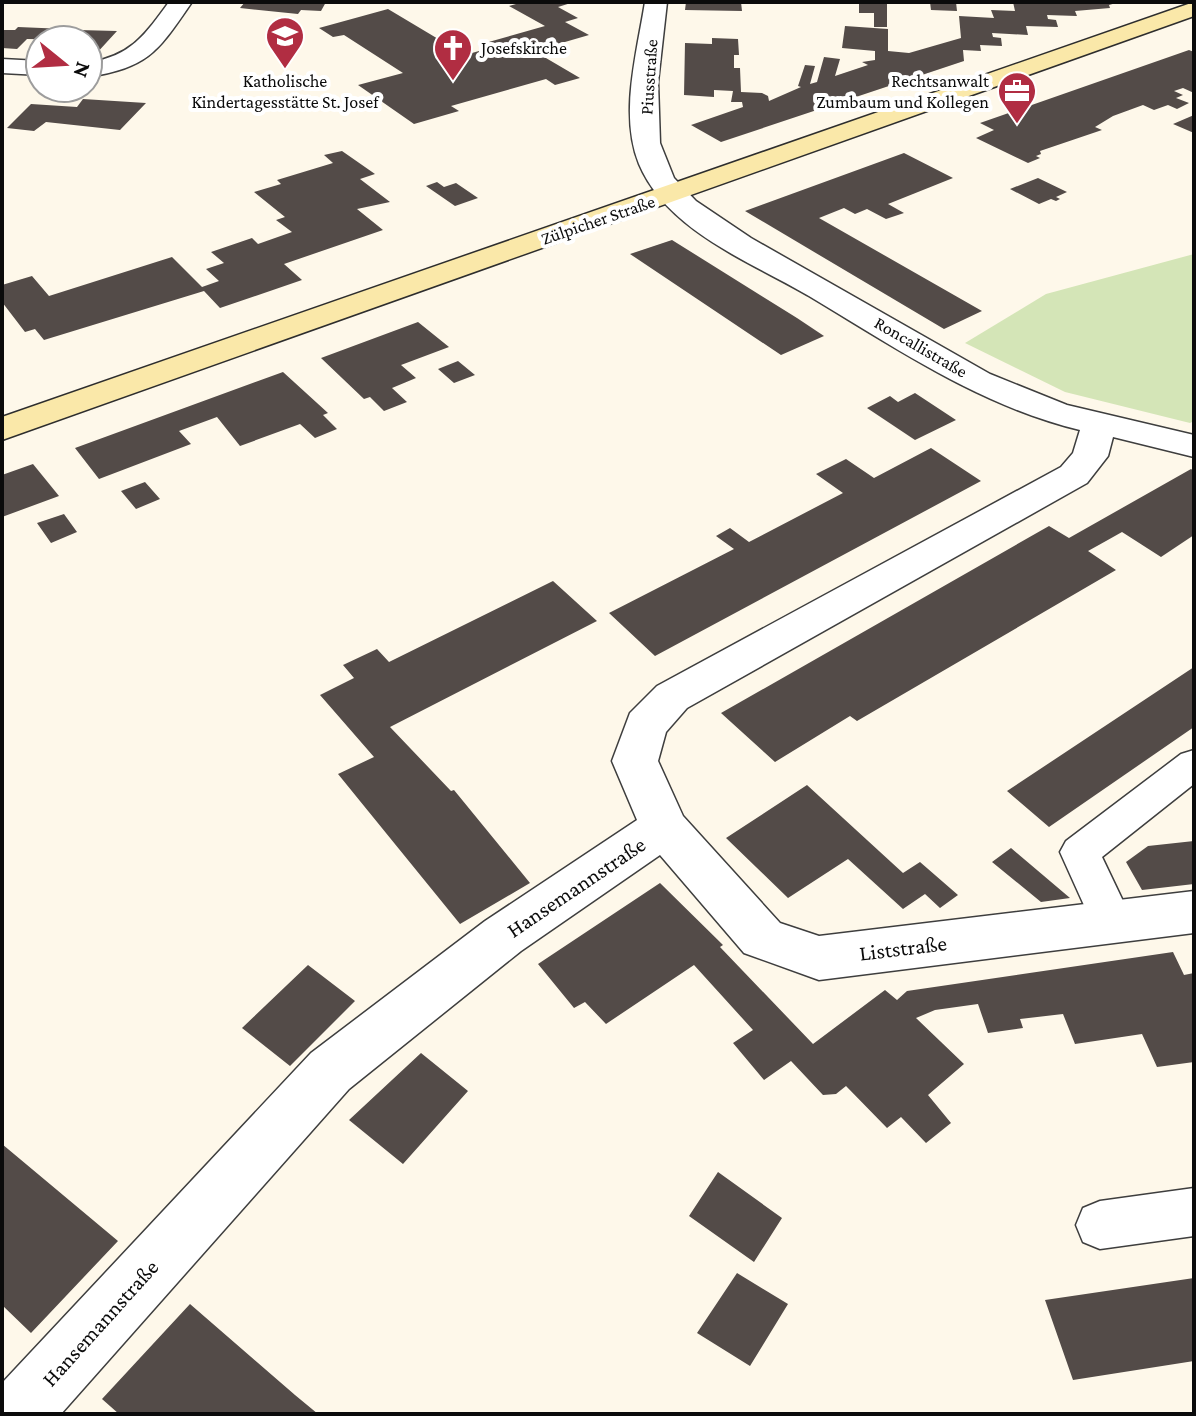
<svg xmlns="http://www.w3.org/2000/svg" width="1196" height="1416" font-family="'Crimson Pro',serif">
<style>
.green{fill:#d4e5b7}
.building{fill:#534b48}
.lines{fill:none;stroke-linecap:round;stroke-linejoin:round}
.lane-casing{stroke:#3e3e3e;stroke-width:3}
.street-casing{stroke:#3e3e3e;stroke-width:3}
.secondary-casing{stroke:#2d2d2d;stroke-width:3}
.lane{fill:#fff;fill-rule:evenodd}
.street{fill:#fff;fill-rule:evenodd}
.secondary{fill:#fae8a9;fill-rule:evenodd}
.labels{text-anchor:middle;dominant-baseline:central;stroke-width:8;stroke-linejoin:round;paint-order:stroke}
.far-poi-label{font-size:18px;fill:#0b0b0b;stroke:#fff;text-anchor:start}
.far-street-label{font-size:18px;fill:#0b0b0b;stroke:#fff}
.street-label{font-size:22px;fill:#0b0b0b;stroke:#fff}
</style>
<rect width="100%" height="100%" fill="#fef8ea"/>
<path class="green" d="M1194 254V421L1190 423 1065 392 965 343 1046 294Z"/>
<path class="building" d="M245 2H326L321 11 301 10 298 14 240 8Z
M523 2H574L558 7 578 18 565 22 589 35 534 51 580 78 555 85 546 79 451 106 459 111 414 124 358 85 403 73 344 35 333 37 319 28 388 9 465 55 486 49 478 45 545 26 509 6Z
M686 2H741L742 11 685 10Z
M859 2H887V27H874V13H859Z
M930 2H956L957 11 931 10Z
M1013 2 1116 3 1109 5 1110 8 1075 11 1077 16 1047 15 1048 19 1056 20 1058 27 1026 26 1028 35 992 33 993 37 1001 38 1002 46 980 45 981 51 963 50 964 61 721 142 691 125 743 107 742 102H731L733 91 714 90V97L684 95 685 43 712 44V38L738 39 739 55H734V68H740L741 92 762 93 768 96 769 101 801 87 798 86 805 65 815 66 810 84 817 82 824 57 840 59 835 76 868 65 862 62 875 60V51L842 48 845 26 888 29V51L909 53 961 38 959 16 994 18 991 10 1015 11Z
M18 27 65 29 63 32 76 33 78 30 117 31 95 55 88 54V40L27 39 17 49 2 48V30H15Z
M1189 50 1194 52V93L1183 88 1174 91 1183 95 1176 98 1189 103 1177 109 1168 105 1154 110 1143 105 1113 116 1095 127 1102 130 1040 151 1041 154 1036 156 1040 158 1028 163 976 138 994 130 980 123Z
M83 99 146 103 120 130 46 122 34 131 7 128 31 104 77 107Z
M1194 115V133L1173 124Z
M342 151 375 174 360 179 390 202 357 209 383 230 284 264 302 280 220 308 204 291 44 340 35 329 25 332 2 302V285L32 276 49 296 172 257 202 287 219 281 206 269 224 263 211 252 252 238 258 244 292 232 276 220 285 217 254 192 281 184 277 180 333 163 324 155Z
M904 153 953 178 888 204 904 213 886 219 867 209 855 214 844 208 819 218 982 311 944 329 745 211Z
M1038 178 1067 192 1056 197 1060 199 1056 201 1051 199 1039 204 1010 189Z
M437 182 444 187 456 183 478 198 455 206 426 186Z
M672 240 797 318 824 336 781 355 630 254Z
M418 322 449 347 401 365 416 378 392 388 407 402 384 411 370 397 364 399 321 358Z
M458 361 475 375 454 383 438 369Z
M283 372 328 413 323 415 337 429 315 438 300 424 240 446 217 417 179 431 191 444 99 479 75 448Z
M915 393 956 420 915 440 867 408 890 396 898 402Z
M931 448 981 481 655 656 609 613 734 549 716 536 730 528 749 542 843 493 816 474 846 459 874 478Z
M33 464 59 496 2 517V475Z
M1191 469 1194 471V535L1161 557 1122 532 1106 541 1088 551 1116 570 857 721 850 716 775 762 721 713 1049 526 1069 538Z
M145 482 160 499 136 509 121 491Z
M64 514 77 532 51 543 37 523Z
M553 581 597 621 390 727 451 791 454 790 530 883 460 924 338 774 374 757 320 695 354 678 343 665 377 649 389 662Z
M1194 667V727L1049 827 1007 791Z
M807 785 903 873 920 862 958 895 940 908 925 894 903 909 848 859 788 898 726 838Z
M1194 841V884L1142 890 1126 862 1148 846Z
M1011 848 1070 898 1041 902 992 862Z
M660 883 723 945 720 947 813 1044 885 990 897 1000 907 991 1173 952 1184 975 1194 973V1062L1157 1067 1142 1034 1075 1044 1063 1014 1020 1019 1023 1028 988 1033 978 1004 935 1010 916 1018 964 1064 928 1095 951 1123 926 1143 901 1117 887 1128 846 1086 836 1094 823 1095 791 1061 764 1080 733 1043 753 1030 694 965 606 1024 585 1002 574 1008 538 964Z
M308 965 355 1001 290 1066 242 1028Z
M421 1053 468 1091 403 1164 349 1120Z
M2 1144 118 1241 31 1333 2 1305Z
M718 1172 782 1218 754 1262 689 1216Z
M737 1273 788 1304 750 1366 697 1333Z
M1194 1278V1361L1073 1380 1045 1300Z
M190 1304 295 1395 318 1414H119L102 1399Z"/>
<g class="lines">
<defs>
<path id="lane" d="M1194 750V784L1102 857 1133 922 1127 934 1112 939 1097 934 1060 852 1066 841 1181 754Z
M1194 1188V1236L1100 1249 1083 1242 1076 1225 1083 1208 1100 1201Z"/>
<path id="street" d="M169 2H192C158 51 150 67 88 77V63C132 55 144 36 169 2Z
M645 2H667L658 82 660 143 674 178 696 201 751 238 990 374 1067 405 1194 435V457L1113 437 1108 456 1087 483 687 708 666 732 658 761 683 816 780 923 819 936 1194 891V933L819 980 744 953 660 855 521 951 349 1089 61 1414H2V1383L311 1053 485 921 637 820 612 761 630 713 657 686 1061 467 1073 453 1080 430C980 406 896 348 809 296 751 262 667 231 639 164 619 114 637 53 645 2Z
M2 59 40 61V75L2 73Z"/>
<path id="secondary" d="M1194 2V16L2 440V417Z"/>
</defs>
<use href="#lane" class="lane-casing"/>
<use href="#street" class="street-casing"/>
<use href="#secondary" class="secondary-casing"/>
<use href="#lane" class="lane"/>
<use href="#street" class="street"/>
<use href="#secondary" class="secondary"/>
</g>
<defs>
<symbol id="school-pin" viewBox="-11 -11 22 30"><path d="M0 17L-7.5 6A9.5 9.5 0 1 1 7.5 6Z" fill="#b12d42" stroke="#fff"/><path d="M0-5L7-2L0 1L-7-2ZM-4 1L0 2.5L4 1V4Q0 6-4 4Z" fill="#fff"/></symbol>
<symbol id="church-pin" viewBox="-11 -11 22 30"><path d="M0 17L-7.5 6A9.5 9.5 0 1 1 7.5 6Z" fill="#b12d42" stroke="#fff"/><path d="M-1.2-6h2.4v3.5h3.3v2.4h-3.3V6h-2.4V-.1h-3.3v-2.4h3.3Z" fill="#fff"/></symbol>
<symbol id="office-pin" viewBox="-11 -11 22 30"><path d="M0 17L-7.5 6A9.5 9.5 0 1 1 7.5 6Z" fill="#b12d42" stroke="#fff"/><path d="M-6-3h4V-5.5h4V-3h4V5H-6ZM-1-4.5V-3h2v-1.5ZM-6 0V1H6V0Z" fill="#fff"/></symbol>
</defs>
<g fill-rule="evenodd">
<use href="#school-pin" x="263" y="14" width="44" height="60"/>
<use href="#church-pin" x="431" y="26" width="44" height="60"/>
<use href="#office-pin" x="995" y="69" width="44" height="60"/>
</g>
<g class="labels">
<g class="far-poi-label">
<text x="481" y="48">Josefskirche</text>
<text x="285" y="81" text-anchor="middle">Katholische<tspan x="285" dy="21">Kindertagesstätte St. Josef</tspan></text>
<text x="989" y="81" text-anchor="end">Rechtsanwalt<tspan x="989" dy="21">Zumbaum und Kollegen</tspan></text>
</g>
<g class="far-street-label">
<text transform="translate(649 77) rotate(-86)">Piusstraße</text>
<text transform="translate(598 220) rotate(-19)">Zülpicher Straße</text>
<text transform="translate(921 347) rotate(30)">Roncallistraße</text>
</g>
<g class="street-label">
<text transform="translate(576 887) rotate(-34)">Hansemannstraße</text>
<text transform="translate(903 948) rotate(-7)">Liststraße</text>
<text transform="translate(100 1323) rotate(-48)">Hansemannstraße</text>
</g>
</g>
<rect width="1196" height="1416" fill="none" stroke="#0b0b0b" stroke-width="8"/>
<g transform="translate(64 64) rotate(108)"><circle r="38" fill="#ffffff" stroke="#9d9d9d" stroke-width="2"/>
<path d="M0-6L14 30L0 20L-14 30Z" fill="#b12d42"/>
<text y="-12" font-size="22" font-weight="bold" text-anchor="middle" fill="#0b0b0b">N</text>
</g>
</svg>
